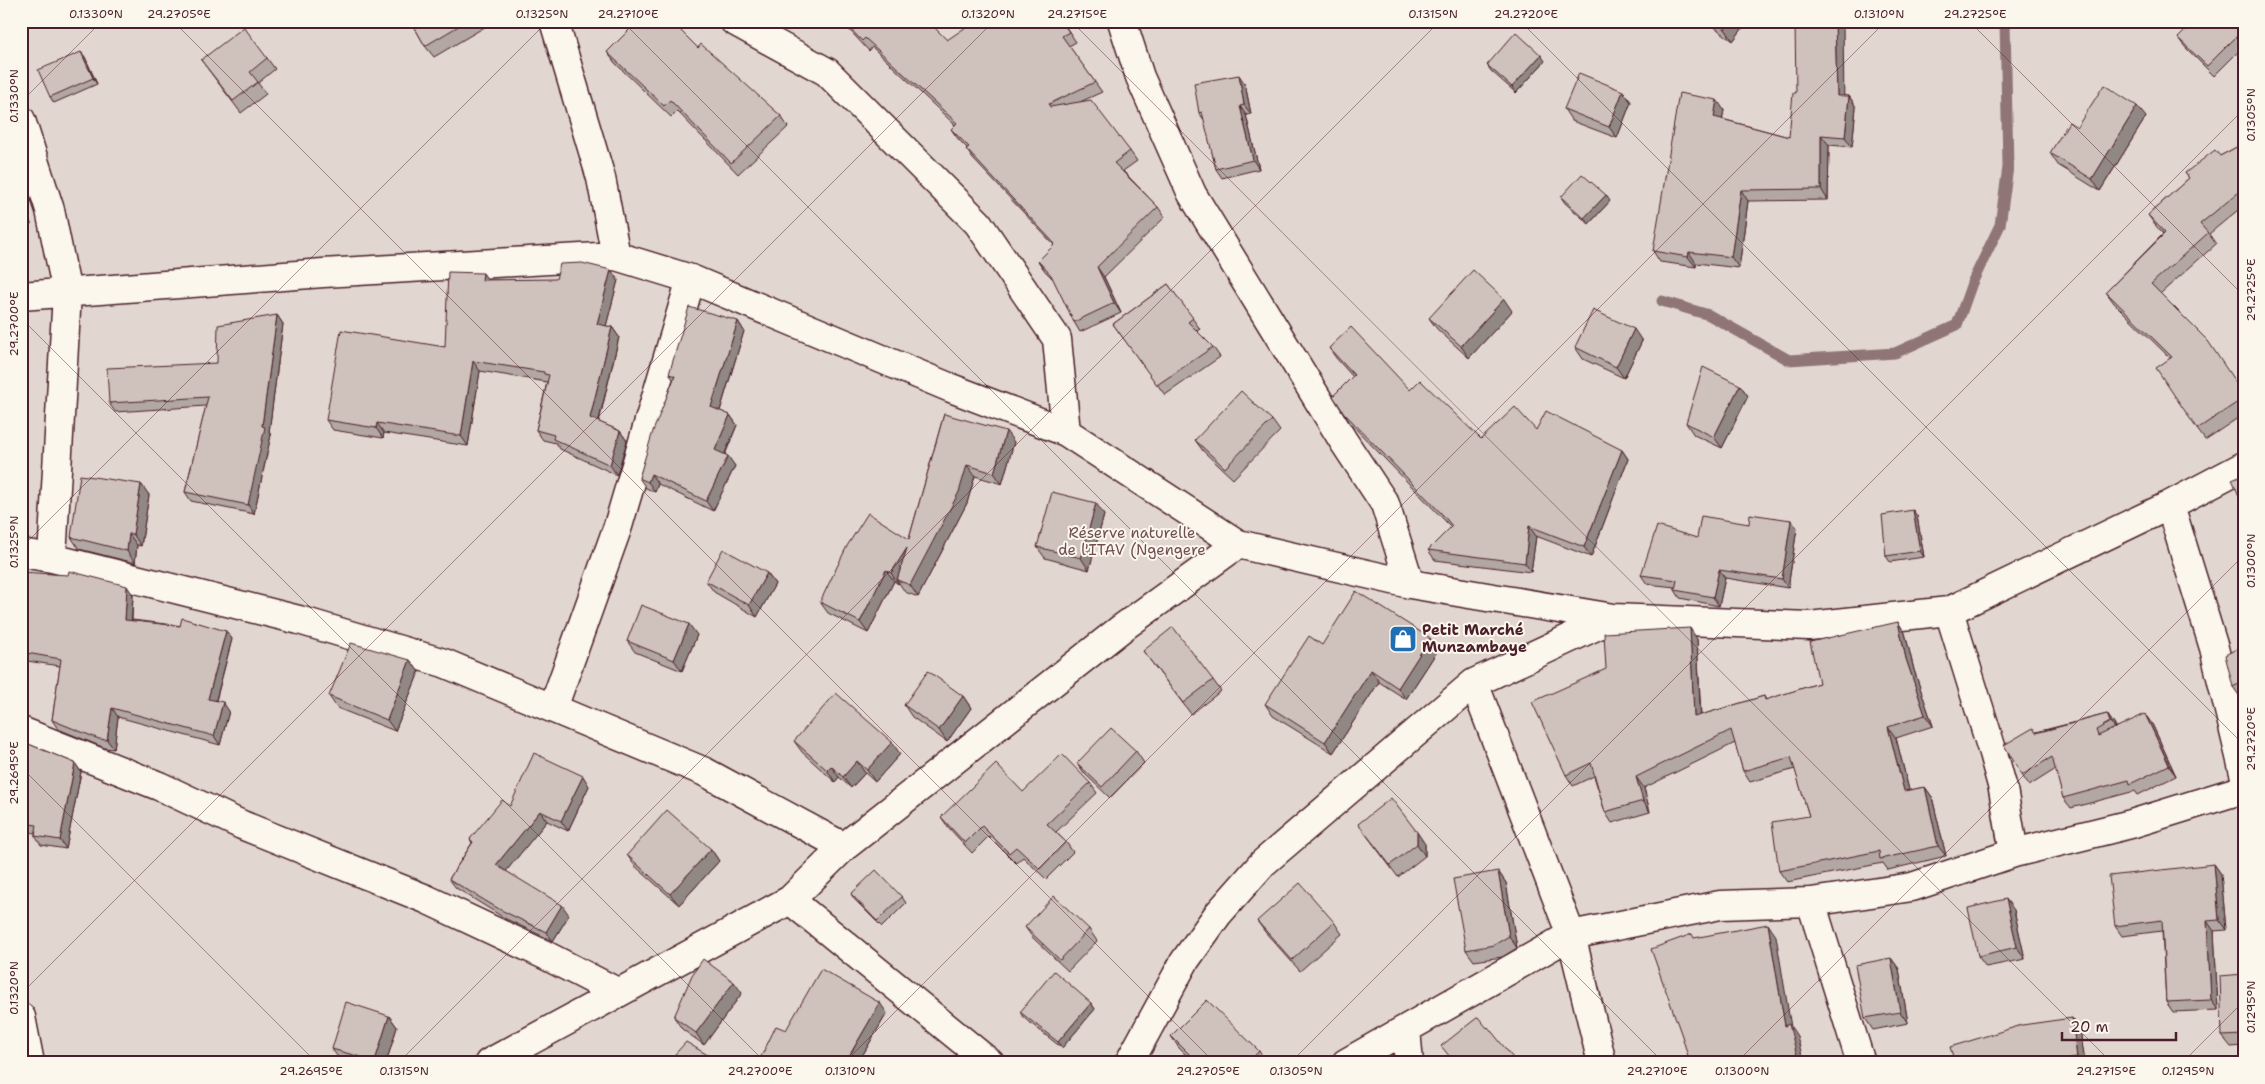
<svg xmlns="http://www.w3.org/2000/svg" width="2265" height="1084" font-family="'Shantell Sans',sans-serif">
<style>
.green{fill:#e2d7d0;stroke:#967b7e}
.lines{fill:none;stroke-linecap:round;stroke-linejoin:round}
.stream{stroke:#907477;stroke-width:11}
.minor-casing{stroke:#4a1f2b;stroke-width:31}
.minor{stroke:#fbf7ec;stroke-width:28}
.wall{fill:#b2a7a2;stroke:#4a1f2b}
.shaded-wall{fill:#918884;stroke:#4a1f2b}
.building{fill:#cfc2bc;stroke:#4a1f2b}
.ticks{fill:none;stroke:#4a1f2b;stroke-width:1;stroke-opacity:0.45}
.labels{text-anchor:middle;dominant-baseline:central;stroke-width:4;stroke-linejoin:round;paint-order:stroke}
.park-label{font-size:15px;fill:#704d54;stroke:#fbf7ec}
.poi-label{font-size:15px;font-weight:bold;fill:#4a1f2b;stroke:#fbf7ec;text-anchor:start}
.neatline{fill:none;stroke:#4a1f2b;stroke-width:2}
.ticks-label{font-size:12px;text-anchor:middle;fill:#4a1f2b}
</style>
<rect width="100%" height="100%" fill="#fbf7ec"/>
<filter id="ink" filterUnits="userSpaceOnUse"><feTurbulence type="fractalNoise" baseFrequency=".02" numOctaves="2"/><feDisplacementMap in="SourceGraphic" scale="10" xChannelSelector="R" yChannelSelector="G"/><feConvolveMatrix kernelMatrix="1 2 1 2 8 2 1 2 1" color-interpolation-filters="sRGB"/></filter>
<g filter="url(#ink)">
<path class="green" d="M21 21H2244V1063H21Z"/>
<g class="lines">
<path class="stream" d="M1662 301 1709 315 1789 360 1895 353 1957 325 1972 283 2000 225 2008 167 2005 21"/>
<defs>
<path id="minor" d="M554 21 601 178 616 256
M734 21 827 72 978 223 1057 339 1066 432
M1122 21 1140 77 1192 194 1344 442 1385 504 1410 584
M21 120 50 210 67 293 52 558
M21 296 323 273 616 256 691 279 951 388 1066 432 1238 544 1410 584 1613 618 1809 626 1949 611 2170 505 2244 466
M2170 505 2214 648 2244 773
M21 553 52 558 299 620 444 663 705 772 844 847
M1949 611 1993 753 2003 789 2014 853
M1474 683 1571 935 1602 1063
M553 708 618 526 691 279
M21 731 159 786 242 825 426 899 545 955 617 992
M790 900 990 1063
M1811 902 1861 1063
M21 1017 30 1063
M1406 1029 1409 1063
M489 1063 790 900 844 847 1122 628 1238 544
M1129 1063 1184 962 1218 914 1263 863 1474 683 1613 618
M1346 1063 1571 935 1720 905 1811 902 1912 887 2014 853 2131 824 2244 789"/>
</defs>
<use href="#minor" class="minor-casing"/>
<use href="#minor" class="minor"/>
</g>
<path class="wall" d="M411 21H495L434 57 425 46Z
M841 21H928L947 40 1062 21 1076 42 1069 46 1102 92 1080 102 1130 151 1137 161 1123 171 1158 207 1165 217 1104 277 1121 313 1080 332 1074 322 1054 280 1045 271 1038 261 1054 245 973 159 966 149 967 148 958 139 951 129 955 125 872 47 869 51Z
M1706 21H1748L1733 41Z
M2244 21V46L2214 76 2185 47 2178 38Z
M698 48 781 116 788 127 738 174 677 111 671 117 615 63 607 52Z
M81 52 85 57 97 84 54 103 50 97Z
M267 58 275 69 258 83 266 94 241 113 201 60Z
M1545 61 1516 93 1491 71 1487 65Z
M1245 84 1251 114 1246 115 1259 169 1222 178 1216 169 1205 121 1199 113Z
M1623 91 1631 102 1617 138 1572 121 1564 109Z
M1844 96H1849L1856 107 1852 147 1829 145 1828 200 1748 201 1739 268 1696 263V267L1660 262 1653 251 1724 110 1722 119 1789 137Z
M2146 117 2100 191 2058 165 2050 153 2077 127Z
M2244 143V205L2209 234 2216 244 2160 294 2244 395V414L2205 440 2197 429 2170 358 2114 303 2106 292 2163 234 2156 226 2148 215 2189 178 2185 173 2220 156Z
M21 197 31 224 21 228Z
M1561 197 1610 201 1589 224 1565 203Z
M487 280H618L606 326 612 327 619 337 599 422 620 431 627 441 617 475 560 449 556 443 543 440 536 430 547 382 480 371 468 446 384 433 383 438 333 430 326 420 445 347Z
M1168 284 1200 329 1197 331 1213 347 1220 357 1165 395 1113 324Z
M1512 311 1469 358 1437 329 1429 318Z
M277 315 283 324 269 432 271 435 254 514 191 501 185 492 206 406 115 412 109 403 217 363Z
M738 321 744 331 720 411 730 415 737 425 725 455 735 466 713 511 658 484 655 492 646 488 639 478 673 379 669 374Z
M1642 341 1624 378 1583 359 1575 347Z
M1329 348 1410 390 1481 439 1536 430 1622 450 1628 459 1591 557 1536 536 1531 572 1435 560 1428 550 1451 527 1350 423 1344 413 1353 377 1336 358Z
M1740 385 1748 396 1722 448 1694 435 1686 423Z
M944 414 1014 442 1002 484 975 476 967 503 918 597 905 592 899 583 898 584 894 581 868 633 828 613 820 602 909 539Z
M1272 420 1280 431 1233 479 1203 451 1195 440Z
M141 484 149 495 141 546 137 545 135 563 79 549 71 537Z
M1104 515 1089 570 1045 558 1037 547Z
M1917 516 1924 557 1890 562 1886 556Z
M1791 520 1797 528 1788 588 1725 578 1719 606 1680 598 1675 590V587L1647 584 1641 575 1697 538 1749 524Z
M21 572 133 595 132 620 226 631 232 639 216 701 229 711 220 745 118 717 114 749 105 748 58 729 52 720 60 666 27 661 23 656 21 655Z
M767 573 775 584 757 617 714 592 706 581Z
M1898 622 1905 633 1914 670 1933 726 1896 738 1909 790 1925 787 1932 797 1946 856 1888 870 1883 863 1787 882 1779 871 1809 816 1795 769 1750 782 1743 771 1735 743 1644 788 1650 812 1612 823 1605 812 1594 776 1573 786 1566 775 1697 639 1701 715 1764 696 1766 700 1819 683Z
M697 635 682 671 635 652 627 641Z
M2244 645V701H2243L2233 687Z
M1438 650 1406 699 1379 682 1333 753 1273 716 1265 704Z
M1143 651 1213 680 1221 691 1191 714Z
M410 660 419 672 395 731 337 708 329 696Z
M963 696 971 708 947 742 912 717 904 705Z
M2107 714 2116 727 2152 724 2176 776 2138 795 2135 791 2071 808 2063 798 2056 769 2029 786 2022 775 2036 732Z
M21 741 75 763 81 772 66 849 41 845 35 836V833L21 831Z
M794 741 900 754 875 782 865 773 851 788 839 777 835 782 802 752Z
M1136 751 1144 763 1110 798 1085 774 1077 763Z
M1090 783 1097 793 1056 832 1066 842 1073 852 1046 879 1023 857 1016 863 989 836 972 853 948 827 941 817 1023 792Z
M589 786 568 831 547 821 506 871 569 915 553 941 506 919 456 888 449 879 472 843 470 839 510 806Z
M1358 824 1425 844V856L1398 877Z
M711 849 719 861 679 905 635 866 627 855Z
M2214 864 2221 874 2226 930 2214 931 2218 1010 2173 1012 2166 1002 2162 931 2122 936 2115 926Z
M1498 871 1506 883 1517 948 1502 957 1474 961 1466 950Z
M851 894 902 897 906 903 882 927 855 900Z
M2014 910 2025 959 1986 967 1978 956Z
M1257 921 1334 922 1342 934 1300 971 1265 932Z
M1025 927 1089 929 1097 941 1068 971 1033 938Z
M1891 958 1899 969 1908 1023 1873 1030 1865 1018Z
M2244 974V1046L2231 1047 2222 1036Z
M742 993 704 1045 682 1029 674 1017Z
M1091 1003 1095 1009 1062 1048 1024 1018 1020 1012Z
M887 1013 858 1063H765L761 1057 786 1030Z
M389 1016 397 1027 386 1063H349L340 1060 332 1049Z
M2072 1018 2080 1029 2085 1063H1955Z
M1171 1036 1259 1051 1267 1063H1194L1179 1048Z"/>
<path class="shaded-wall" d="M1731 21H1748L1733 41 1725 29Z
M1835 21H1843L1844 106 1837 96Z
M81 52 85 57 97 84 93 78Z
M1541 55 1545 61 1516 93 1512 87Z
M1239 75 1245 84 1251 114 1244 105Z
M1623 91 1631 102 1617 138 1609 127Z
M1849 96 1856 107 1852 147 1845 137Z
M1717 100 1724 110 1721 127 1714 117Z
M1240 106 1246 115 1259 169 1253 160Z
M2137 106 2146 117 2100 191 2092 179Z
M1821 135 1829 145 1828 200 1821 189Z
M1741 190 1748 201 1739 268 1731 257Z
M1606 195 1610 201 1589 224 1584 218Z
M21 197 31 224 23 213 21 207Z
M1689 252 1696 263V267L1688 257Z
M1097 267 1104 277 1121 313 1114 303Z
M611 270 618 280 604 334 597 324Z
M483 273 490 283 482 280Z
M1504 299 1512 311 1469 358 1461 346Z
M277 315 283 324 269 432 271 435 254 514 248 505 262 426Z
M738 321 744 331 718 417 711 407Z
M612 327 619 337 597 428 590 418Z
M1634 329 1642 341 1624 378 1616 367Z
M473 361 480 371 468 446 461 436Z
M1740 385 1748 396 1722 448 1714 437Z
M730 415 737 425 722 460 715 450Z
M377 423 384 433 383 438 376 428Z
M620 431 627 441 617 475 610 465Z
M1006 431 1014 442 1002 484 994 473Z
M1622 450 1628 459 1591 557 1584 547Z
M728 456 735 466 713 511 706 501Z
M967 465 975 476 967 503 918 597 910 585Z
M651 474 658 484 655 492 648 482Z
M141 484 149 495 141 546 133 534Z
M1096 503 1104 515 1089 570 1081 558Z
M1913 510 1917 516 1924 557 1920 551Z
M1791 520 1797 528 1788 588 1782 579Z
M1529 526 1536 536 1531 572 1525 563Z
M129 534 137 545 135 563 127 551Z
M907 548 897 580 899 583 898 584 891 573Z
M886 570 894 581 868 633 860 622Z
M1719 570 1725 578 1719 606 1713 597Z
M767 573 775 584 757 617 749 605Z
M127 586 133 595 131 628 125 620Z
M1898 622 1905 633 1914 670 1933 726 1925 715 1906 659Z
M689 624 697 635 682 671 674 660Z
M1690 628 1697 639 1701 728 1694 717Z
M226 631 232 639 214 707 208 699Z
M1430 638 1438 650 1406 699 1398 688Z
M410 660 419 672 395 731 387 720Z
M1371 670 1379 682 1333 753 1325 742Z
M963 696 971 708 947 742 939 730Z
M223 702 229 711 220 745 214 736Z
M112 708 118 717 114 749 107 740Z
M2107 714 2114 724 2118 732 2110 722Z
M2145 714 2152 724 2176 776 2169 765Z
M1888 727 1896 738 1912 802 1904 791Z
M892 742 900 754 875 782 867 770Z
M857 761 865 773 851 788 843 777Z
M75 763 81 772 66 849 60 840Z
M831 766 839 777 835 782 827 770Z
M583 776 589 786 568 831 561 821Z
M1636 777 1644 788 1650 812 1643 801Z
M1925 787 1932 797 1946 856 1938 846Z
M540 811 547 821 503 875 496 865Z
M1417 832 1425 844V856L1417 844Z
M711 849 719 861 679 905 670 894Z
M2214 864 2221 874 2226 930 2219 920Z
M1498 871 1506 883 1517 948 1509 936Z
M2006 899 2014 910 2025 959 2017 947Z
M562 905 569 915 553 941 546 932Z
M2207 921 2214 931 2218 1010 2211 1000Z
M1768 924 1776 936 1791 1027 1797 1036 1804 1063H1799L1785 1026Z
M1891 958 1899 969 1908 1023 1900 1012Z
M734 982 742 993 704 1045 696 1033Z
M880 1003 887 1013 858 1063H845Z
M1091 1003 1095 1009 1062 1048 1058 1042Z
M389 1016 397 1027 386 1063H376L375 1061Z
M2072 1018 2080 1029 2085 1063H2081L2077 1058Z"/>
<path class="building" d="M411 21H467L425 46Z
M638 21 646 22 671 21 698 48 701 44 781 116 731 163 670 100 664 106 607 52Z
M843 21H928L947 40 975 21H1061L1069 32 1062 36 1095 82 1049 104 1050 107 1091 100 1130 151 1114 163 1158 207 1097 267 1114 303 1074 322 1051 275 1038 261 1055 244 966 149 969 147 951 129 957 123 865 38 862 41Z
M1714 21H1731L1725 29Z
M1795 21H1835L1837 96H1849L1845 137 1821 135V189L1741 190 1731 257 1689 252 1688 257 1653 251 1679 93 1717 100 1714 117 1789 137 1793 93H1796Z
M2195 21H2244V38L2239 34 2207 66 2178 38Z
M244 27 267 58 250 72 258 82 233 101 201 60Z
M1516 32 1541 55 1512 87 1487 65Z
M81 52 93 78 50 97 38 70Z
M1579 73 1623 91 1609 127 1564 109Z
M1239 75 1244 105 1240 106 1253 160 1216 169 1202 112 1199 113 1194 83Z
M2104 85 2137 106 2092 179 2050 153 2069 122 2077 127Z
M2244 143V188L2200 224 2208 233 2151 284 2208 341 2244 395V398L2197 429 2156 368 2172 357 2106 292 2165 233 2148 215 2189 178 2185 173 2215 150 2220 156Z
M1582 174 1606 195 1584 218 1561 197Z
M582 263 611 270 597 324 612 327 590 418 620 431 610 465 553 439 554 435 536 430 549 375 544 374V372L473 361 461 436 377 423 376 428 326 420 341 330 445 347 448 272 483 273 482 280 556 279 560 264Z
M1473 270 1504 299 1461 346 1429 318Z
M1168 284 1193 318 1188 322 1213 347 1157 385 1113 324Z
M689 307 738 321 711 407 730 415 715 450 728 456 706 501 651 474 648 482 639 478 653 431 675 376 669 374Z
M1593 310 1634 329 1616 367 1575 347Z
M277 315 262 426 265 427 248 505 185 492 208 397 109 403 107 368 217 363 218 325Z
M1351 327 1410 390 1420 380 1481 439 1515 407 1536 430 1546 411 1622 450 1584 547 1529 526 1525 563 1428 550 1452 526 1443 515 1344 413 1333 396 1354 375 1329 348Z
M1703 367 1740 385 1714 437 1686 423Z
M1241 391 1272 420 1225 468 1195 440Z
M944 414 1006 431 994 473 967 465 959 492 910 585 897 580 907 548 891 573 886 570 860 622 820 602 847 546 868 513 909 539Z
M2244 474V508L2232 479Z
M80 475 141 484 133 534H129L127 551 71 537Z
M1052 492 1096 503 1081 558 1037 547Z
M1913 510 1920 551 1886 556 1882 515Z
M1750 514 1791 520 1782 579 1719 570 1713 597 1675 590 1677 580 1641 575 1657 526 1697 538 1701 516 1749 524Z
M723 549 767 573 749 605 706 581Z
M69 571 127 586 125 620 180 626 182 618 226 631 208 699 223 702 214 736 112 708 107 740 99 739 52 720 61 659 21 652V572L68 575Z
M1356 591 1430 638 1398 688 1371 670 1325 742 1265 704 1309 636 1322 645Z
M641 605 689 624 674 660 627 641Z
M1898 622 1906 659 1925 715 1888 727 1904 791 1925 787 1938 846 1880 859 1879 851 1779 871 1772 822 1809 816 1791 757 1743 771 1731 730 1636 777 1643 801 1605 812 1591 763 1566 775 1532 702 1606 669 1604 633 1690 628 1694 717 1764 696 1765 700 1819 683 1810 642Z
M1173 627 1213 680 1183 703 1143 651Z
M351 643 410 660 387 720 329 696Z
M2244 645V681L2233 687 2225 655Z
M928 671 963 696 939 730 904 705Z
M836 693 892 742 867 770 857 761 843 777 831 766 827 770 794 741Z
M2107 714 2110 722 2096 730 2098 736 2145 714 2169 765 2130 784 2129 780 2063 798 2052 757 2022 775 2004 745 2033 728 2036 733Z
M1111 728 1136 751 1102 787 1077 763Z
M21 741 75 763 60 840 35 836 37 825 21 823Z
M534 753 583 776 561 821 540 811 496 865 562 905 546 932 499 909 449 879 473 842 470 839 502 800 510 806Z
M1062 754 1090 783 1047 824 1066 842 1040 869 1016 847 1009 853 982 826 965 843 941 817 996 764 1023 792Z
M1391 798 1417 832V844L1390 865 1358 824Z
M667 810 711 849 670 894 627 855Z
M2214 864 2219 920 2207 921 2211 1000 2166 1002 2162 920 2115 926 2109 876Z
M876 870 902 897 877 921 851 894Z
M1498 871 1509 936 1494 945 1466 950 1453 879Z
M1300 883 1334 922 1292 960 1257 921Z
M1054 896 1089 929 1060 960 1025 927Z
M2006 899 2017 947 1978 956 1968 908Z
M1768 924 1785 1026 1789 1024 1799 1063H1690L1682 1036 1651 949 1692 934 1694 938Z
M1891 958 1900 1012 1865 1018 1855 965Z
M703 959 734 982 696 1033 674 1017 692 975Z
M821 969 880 1003 845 1063H773L761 1057 776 1026 786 1030Z
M1054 971 1091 1003 1058 1042 1020 1012Z
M2244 974V1035L2222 1036 2220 976Z
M1207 1000 1259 1051 1248 1063H1198L1171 1036Z
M346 1002 389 1016 375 1061 332 1049Z
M1478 1017 1487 1028 1488 1027 1517 1063H1455L1441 1046Z
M2072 1018 2077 1058 2044 1063H1955L1950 1047 2022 1025Z
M686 1042 721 1063H667Z"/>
</g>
<path class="ticks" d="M173 21 1215 1063M622 21 1664 1063M1071 21 2112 1063M1520 21 2244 745M1969 21 2244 296M21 102 102 21M21 318 766 1063M21 548 548 21M21 767 317 1063M21 994 994 21M398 1063 1440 21M844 1063 1886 21M1290 1063 2244 109M1736 1063 2244 555M2182 1063 2244 1001"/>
<defs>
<symbol id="shop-square" viewBox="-11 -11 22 22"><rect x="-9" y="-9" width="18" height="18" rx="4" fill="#1f6fb2" stroke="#fbf7ec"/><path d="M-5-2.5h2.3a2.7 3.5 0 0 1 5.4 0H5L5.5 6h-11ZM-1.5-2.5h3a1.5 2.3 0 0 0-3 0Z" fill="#fff"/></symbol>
</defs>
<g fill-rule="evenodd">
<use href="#shop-square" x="1387" y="623" width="32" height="32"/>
</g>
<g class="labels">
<g class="park-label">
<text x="1132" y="533">Réserve naturelle<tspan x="1132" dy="17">de l'ITAV (Ngengere</tspan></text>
</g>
<g class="poi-label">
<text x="1422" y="630">Petit Marché<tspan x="1422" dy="17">Munzambaye</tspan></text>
</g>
</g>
<rect width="2265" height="1084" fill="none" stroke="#fbf7ec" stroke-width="55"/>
<path d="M2062 1032v8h114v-8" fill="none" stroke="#4a1f2b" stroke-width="2.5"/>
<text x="2070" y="1032" font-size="15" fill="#4a1f2b" stroke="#fbf7ec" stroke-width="4" paint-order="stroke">20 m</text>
<rect x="28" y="28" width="2210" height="1028" class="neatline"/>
<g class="ticks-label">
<text x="96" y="18">0.1330°N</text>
<text x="179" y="18">29.2705°E</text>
<text x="542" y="18">0.1325°N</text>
<text x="628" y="18">29.2710°E</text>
<text x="988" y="18">0.1320°N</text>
<text x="1077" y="18">29.2715°E</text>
<text x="1433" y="18">0.1315°N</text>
<text x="1526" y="18">29.2720°E</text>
<text x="1879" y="18">0.1310°N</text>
<text x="1975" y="18">29.2725°E</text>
<text transform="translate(14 96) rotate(-90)" y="4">0.1330°N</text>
<text transform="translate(2251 115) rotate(-90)" y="4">0.1305°N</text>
<text transform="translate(2251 290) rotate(-90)" y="4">29.2725°E</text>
<text transform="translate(14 324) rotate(-90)" y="4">29.2700°E</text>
<text transform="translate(14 542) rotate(-90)" y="4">0.1325°N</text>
<text transform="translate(2251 561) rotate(-90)" y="4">0.1300°N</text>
<text transform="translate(2251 739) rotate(-90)" y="4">29.2720°E</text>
<text transform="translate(14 773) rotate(-90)" y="4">29.2695°E</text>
<text transform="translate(14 988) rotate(-90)" y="4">0.1320°N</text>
<text transform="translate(2251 1007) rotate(-90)" y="4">0.1295°N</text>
<text x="311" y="1075">29.2695°E</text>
<text x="404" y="1075">0.1315°N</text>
<text x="760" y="1075">29.2700°E</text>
<text x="850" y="1075">0.1310°N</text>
<text x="1208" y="1075">29.2705°E</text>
<text x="1296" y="1075">0.1305°N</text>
<text x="1657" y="1075">29.2710°E</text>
<text x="1742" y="1075">0.1300°N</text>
<text x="2106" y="1075">29.2715°E</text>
<text x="2188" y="1075">0.1295°N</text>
</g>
</svg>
